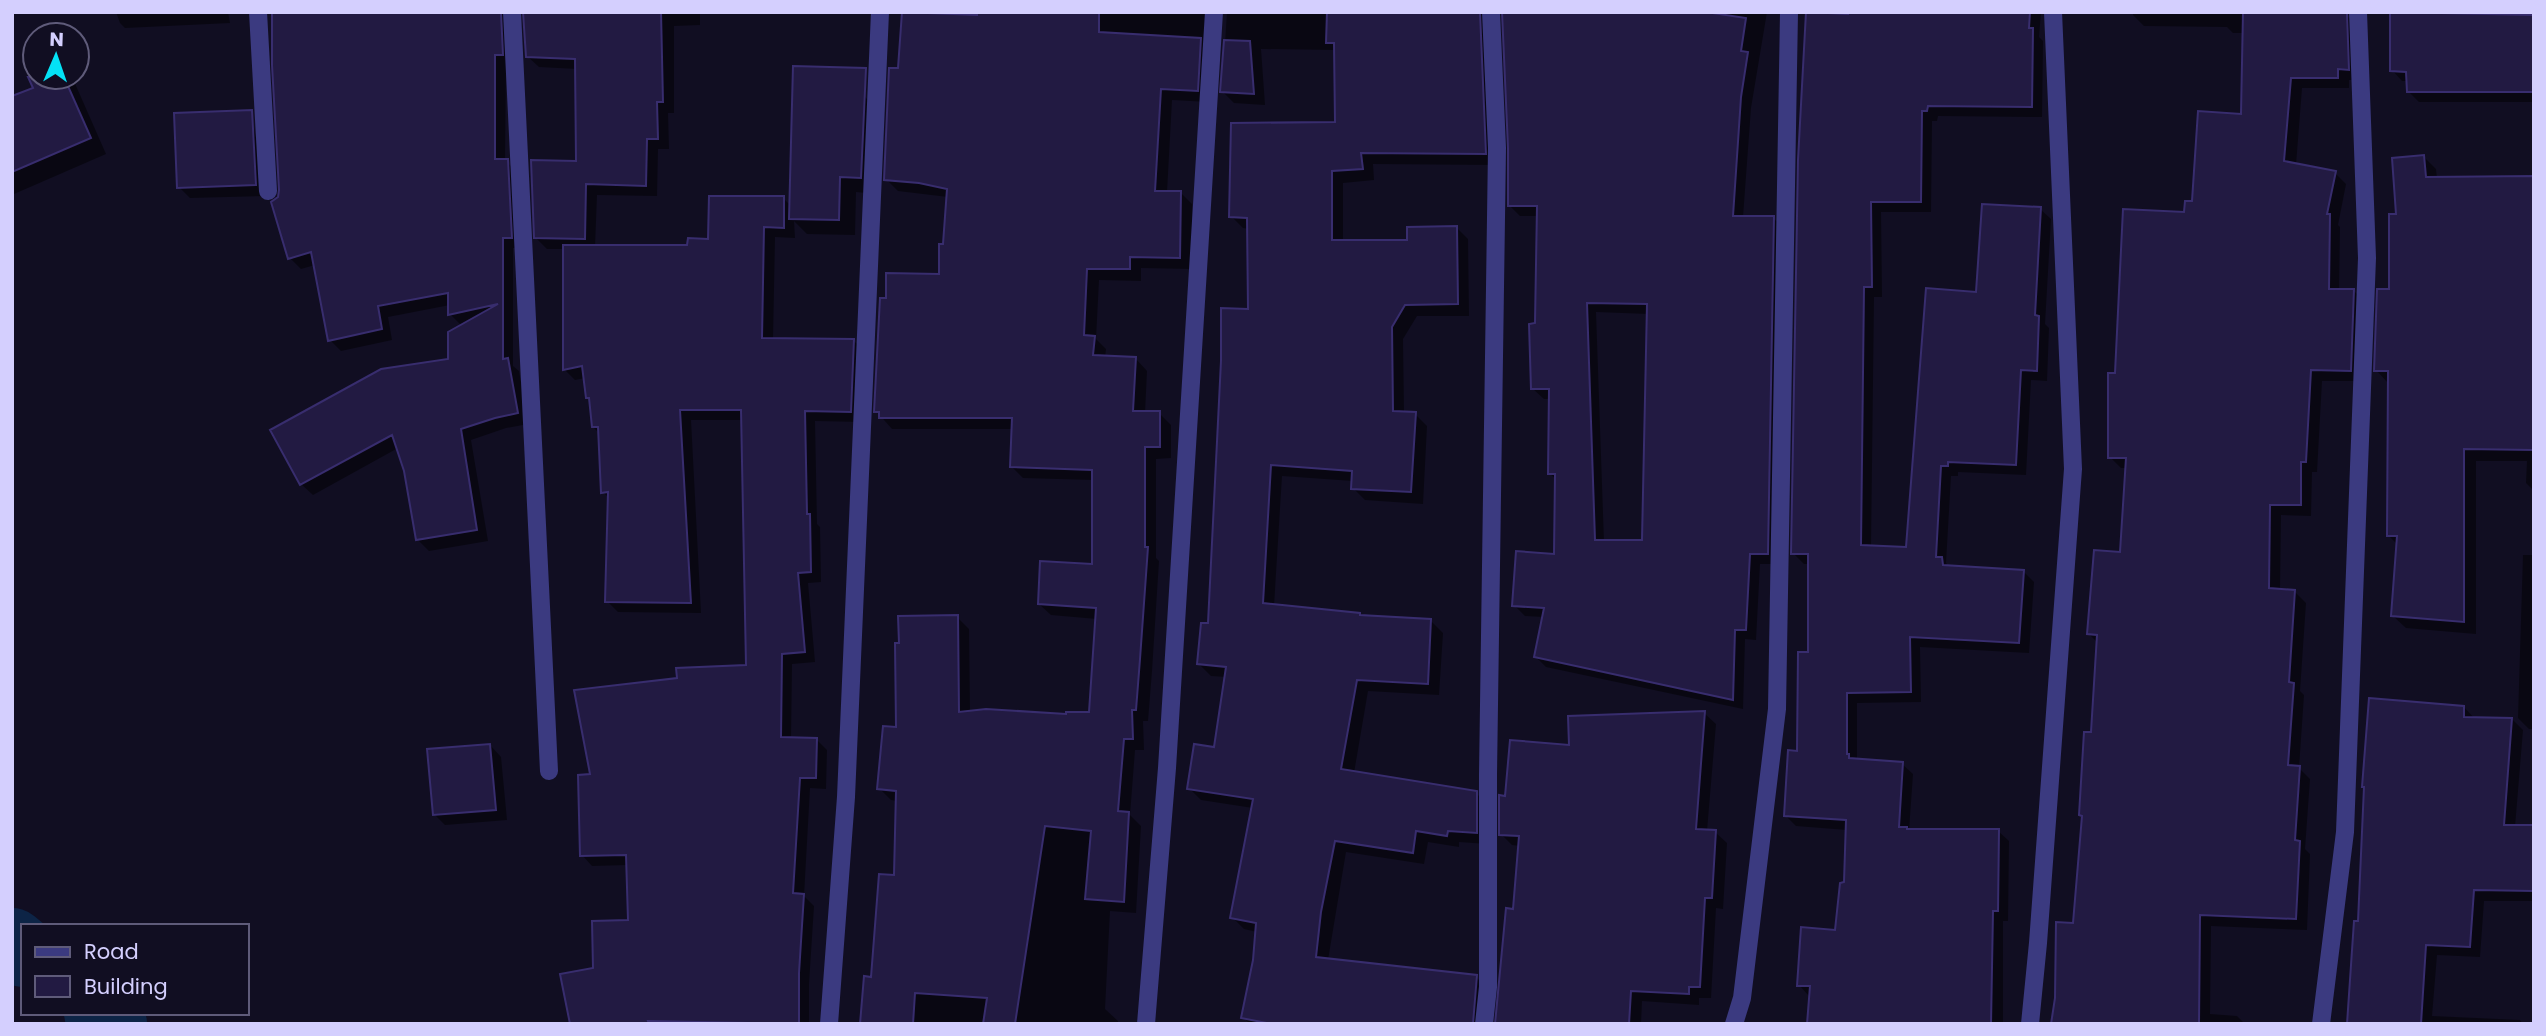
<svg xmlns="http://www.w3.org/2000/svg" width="2546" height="1036" font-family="Poppins,sans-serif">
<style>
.shadow{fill:#0007;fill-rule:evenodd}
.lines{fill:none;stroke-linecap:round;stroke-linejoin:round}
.river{stroke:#0d2446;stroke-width:70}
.building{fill:#221a42;stroke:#382d6e;stroke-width:2;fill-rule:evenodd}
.minor{stroke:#3b3a80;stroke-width:18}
</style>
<rect width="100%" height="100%" fill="#110e22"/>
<path class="shadow" d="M116 12H228L230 23 125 28 120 23Z
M271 12H521L512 19 506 65 505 161 518 172 522 248H513V366L519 371 528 424 506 428 471 440 488 541 429 551 417 539 406 470 398 448 313 495 301 484 450 361 462 326 450 314V305L388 317 392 340 341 351 330 340 315 265 301 269 290 258 279 198 274 18Z
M524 12H700V25L674 26V113H668L669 149H658L657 196 597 195 595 247H689L710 240 783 198 791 206 865 85V97L881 113 877 194 856 192 855 235 807 234 794 221 795 238 775 237 773 340 854 341 865 352 862 422 815 421 817 524 820 527 821 582 808 583 815 662 792 664 791 739H816L827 750 826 789 810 788 804 896 814 906 809 984V1024H572L595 969 630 922 628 865 592 866 582 855 592 775 679 679 747 667 743 420H691L701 613 618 612 607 601 610 499 603 492 600 434 593 427 591 401 588 397 585 378 575 380 564 369V249H547L536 238 577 162V69L539 67 527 56Z
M904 12 945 14V12H1483L1497 165 1373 164 1374 180 1343 183V242H1409L1456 227 1468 239 1469 316H1417L1403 339 1404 413 1415 414 1427 426 1423 504 1365 500 1353 488V481L1282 476 1274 606 1362 617 1431 621 1443 633 1439 695 1368 691 1354 773 1476 793 1488 805V844L1459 842V847L1428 842 1424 864 1346 852 1328 960 1476 977 1488 989 1485 1024H1250L1243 1017 1255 960 1257 932 1244 929 1232 917 1253 808 1201 800 1189 788 1215 749 1227 677 1211 676 1199 664 1210 624 1249 311V229L1243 228 1231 216 1337 124 1336 50 1261 49 1265 105 1234 103 1222 91 1227 12 1217 17 1209 102 1172 100 1167 192H1180L1192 204V269L1141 268V281L1099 280 1096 339 1106 349 1105 358 1136 359 1147 371 1145 413H1159L1171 425V458L1156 459V558L1159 561 1152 671 1148 721H1143L1144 750H1135L1130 815 1141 826 1136 913 1110 911 1105 1009 1118 1021V1024H862L895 877 897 801 891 800 879 788 898 729 957 617 969 629 970 712 1068 716 1091 714 1097 619 1051 615 1039 604 1093 566V480L1023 478 1011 466 1013 429H892L876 411 887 300 940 276 945 246 948 197 898 191 886 179 897 97Z
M1504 12H1767L1751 108 1743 217 1773 218 1784 228 1778 564H1760L1756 640 1745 639 1743 709 1546 667 1536 657 1544 617 1525 616 1514 605 1556 556 1557 480 1550 474V399H1544L1533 389 1539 216H1520L1509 205 1510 148ZM1596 312 1649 314 1644 542H1604Z
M1809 12H2041L2039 37 2043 41 2042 117 1938 116 1937 121H1932L1931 212H1881L1882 297H1874L1871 547 1908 549 1978 294 2040 209 2051 219 2045 324 2049 328 2047 381 2031 380 2026 475 1958 472V476H1951L1946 563 1950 567 2023 571 2034 582 2029 653 1920 647 1921 702 1857 703V760L1902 764 1913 774 1909 831H1998L2009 841 2008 921H2003V1024H1809V996L1799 985 1836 932 1845 884 1847 830 1796 826 1785 815 1799 752 1810 654V564H1804L1793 553Z
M2133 12H2339V14L2346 15 2357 26 2359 80H2349V88H2302L2296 165 2335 173 2346 184 2338 225 2340 227 2339 290 2354 291 2365 302 2362 381H2322L2317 472H2312L2311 516 2281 515 2280 590 2294 591 2306 603 2300 691 2304 695 2299 768 2310 779 2305 849 2310 854 2307 930 2211 926 2210 1014 2237 1016 2245 1024H2053L2075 924 2083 817 2081 815 2093 734 2098 643 2089 634 2121 554 2127 468H2121L2110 457 2116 375 2186 213 2243 116 2244 33H2233L2227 27 2144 26 2133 15Z
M2396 12H2534V102H2419L2408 91V81H2402L2392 70Z
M35 73V77H71L73 79 106 154 14 194 12 98 35 88 29 75Z
M242 112 253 123 267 196 190 198 179 187Z
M2424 157 2436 169 2437 179 2534 188V491L2526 483 2527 461H2476V634L2406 628 2393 616 2398 545 2388 535V383L2376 370 2391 291 2398 216Z
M2523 555H2534V729H2529L2518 718Z
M2464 707 2475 719H2512L2523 730 2515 827H2534V901H2484L2480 957 2437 955 2432 1016 2520 1020 2523 1024H2349L2367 823Z
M1704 713 1716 724 1707 831 1715 832 1727 843 1723 909 1716 908 1711 998H1699V1005L1642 1001 1641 1024H1497L1514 911 1520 846 1512 845 1501 834 1507 798 1571 747Z
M490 745 501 757 507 820 445 825 434 814Z"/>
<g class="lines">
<path class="river" d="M12 943 23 952
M99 1013 112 1024"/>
</g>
<path class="building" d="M272 12H501L503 55H495V159H508L512 238H503V359L508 358 518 413 495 418 461 429 477 530 416 540 404 471 392 435 300 485 270 430 381 369 448 359V332L498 304 448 315V293L378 306 382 329 328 341 311 252 288 259 271 202 278 197 279 190 272 65Z
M523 12H661L663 102H657L658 139H647L646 186 586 184 585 239 534 238 531 160 576 161 575 59 526 57Z
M902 12 977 15V12H1099V32L1201 38 1198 91 1161 89 1155 191H1181L1180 258 1130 257V269H1087L1084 335 1095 336 1093 355 1136 357 1133 411H1160V447H1145V547H1148L1140 659 1136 710H1132L1133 739H1124L1118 811 1129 812 1124 902 1085 899 1091 831 1045 826 1015 1024H983L987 998 915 993 913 1024H860L864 976 871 977 879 874 894 875 896 791 877 789 883 726 896 727 895 643H899L898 616 958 615 959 712 986 709 1066 714V712H1089L1096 608 1038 604 1040 561 1092 564V470L1010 467 1012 418H879V412H874L880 298H886V273L939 274V244H943L947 189 919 183 884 180 889 68H898Z
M1327 12H1480L1486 154 1361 153 1363 169 1332 171V240H1407V227L1457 226 1458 304 1405 305 1392 327 1393 411 1416 412 1411 492 1351 489 1352 471 1271 465 1263 603 1360 613V615L1431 619 1428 684 1357 680 1341 769 1477 791V833L1448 831 1447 836 1416 831 1413 853 1335 841 1321 912 1316 957 1477 975 1473 1024H1272L1241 1018 1253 960 1256 923 1230 918 1253 799 1187 789 1194 744 1214 747 1226 667 1197 664 1201 623H1208L1221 361V308L1248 309 1247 218 1229 217 1231 123 1335 122 1334 43H1326Z
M1502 12H1706L1746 18 1741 51 1748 52 1741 97 1733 216H1774L1768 554H1750L1746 630H1735L1733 700 1534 657 1544 608 1512 606 1516 551 1554 554 1555 474H1548L1549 389H1531L1529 324 1535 323 1537 206H1508V148ZM1587 303 1647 304 1642 540H1595Z
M1806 12 1848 14V12H2030L2029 28H2033L2032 107 1928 106 1927 111H1922L1921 202H1871L1872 287H1864L1861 545 1906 547 1926 288 1976 292 1982 204 2041 207 2035 315 2039 316 2037 371 2021 370 2016 465 1948 462V466H1941L1936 557H1942L1943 565 2024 570 2019 643 1910 637 1911 692 1847 693V754H1849V758L1903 762 1899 827H1907V829H1999L1998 911H1993L1991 1024H1807L1810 986H1797L1801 927 1835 930 1840 883 1844 882 1846 820 1784 816 1788 750 1797 751 1798 652H1808V554H1791L1798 160Z
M2243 12 2347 13 2349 70 2338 69V78H2291L2284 161 2336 171 2327 214H2330L2329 289H2354L2351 371 2311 370 2306 462H2301V505H2270L2269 588 2295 590 2289 682 2294 683 2288 765 2300 766 2295 840 2300 841 2296 919 2200 915 2199 1024H2051L2055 998 2056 922 2073 923 2082 816 2079 815 2084 732H2091L2097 635 2087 634 2094 550 2120 552 2126 458H2108V373H2115L2123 209 2184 212 2185 201H2192L2198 111 2241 114Z
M2394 12 2534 15V92H2407L2406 72 2390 71V13Z
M1224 40 1250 41 1254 94 1220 92Z
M793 66 866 68 861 178 840 177 839 220 789 219Z
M28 77H64L91 138 12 172V96L33 88Z
M252 110 256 185 177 188 174 113Z
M2424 155 2426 177 2534 176V450L2464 449V622L2391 616 2397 536H2387L2388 371H2374L2377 289H2389V214H2396L2392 158Z
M709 196H784V228L764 227 762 338 854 339 851 412 805 411 807 514H810L811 572 798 573 805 652 782 654 781 737 817 738 816 778H800L793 893 804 894 799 973V1024L648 1021 649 1024H570L560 974 593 968 592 921 628 920 626 855 580 856 578 775 590 774 574 690 677 678 676 668 746 665 741 410H680L691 603 605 602 608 492 601 493 598 427H592L589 398H586L582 366 563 370V245H687L688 238 708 239Z
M2369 698 2464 706V717L2512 718 2504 825H2534V891L2474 890 2470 947 2426 945 2421 1024H2347L2354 921H2358L2364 787H2362Z
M1705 711 1696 829 1716 830 1712 898H1705L1700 987H1689V994L1631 991 1629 1024H1495L1506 908 1513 909 1519 836 1499 835V795L1505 796 1510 740 1569 745 1568 716Z
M490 744 496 810 433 815 427 749Z"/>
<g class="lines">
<path class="minor" d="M258 12 268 191
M512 12 549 771
M829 1024 846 797 880 12
M1146 1024 1167 768 1214 12
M1484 1024 1488 987V775L1497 148 1491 12
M1734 1024 1742 998 1777 709 1789 12
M2030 1024 2038 943 2073 469 2053 12
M2321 1024 2345 832 2367 258 2358 12"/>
</g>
<rect width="2546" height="1036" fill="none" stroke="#d4cffe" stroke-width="28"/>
<rect x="21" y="924" width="228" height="91" fill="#110e22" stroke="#5f5b7a" stroke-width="2"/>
<rect x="35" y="947" width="35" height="10" fill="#3b3a80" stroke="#5f5b7a" stroke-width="2"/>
<text x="84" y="959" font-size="21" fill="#d4cffe">Road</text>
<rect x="35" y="976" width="35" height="21" fill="#221a42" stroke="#5f5b7a" stroke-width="2"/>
<text x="84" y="994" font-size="21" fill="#d4cffe">Building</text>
<g transform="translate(56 56) rotate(2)"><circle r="33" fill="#110e22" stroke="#5f5b7a" stroke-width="2"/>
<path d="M0-5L12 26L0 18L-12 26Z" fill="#04e2f5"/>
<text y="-10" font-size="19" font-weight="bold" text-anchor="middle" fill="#d4cffe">N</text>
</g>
</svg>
